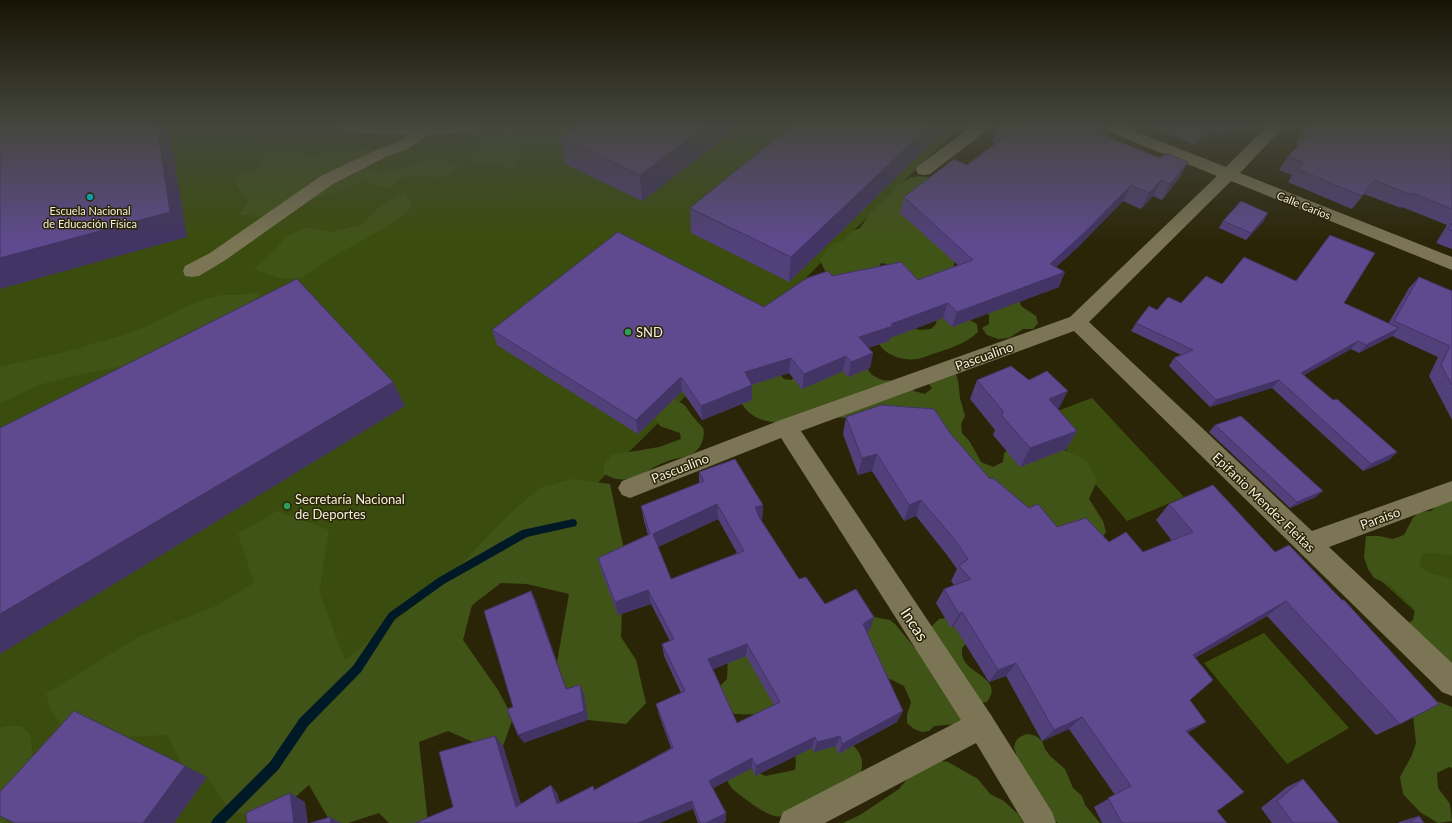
<svg xmlns="http://www.w3.org/2000/svg" width="1452" height="823" font-family="Lato,sans-serif">
<style>
.green{fill:#3b4d0e}
.forest{fill:#415417}
.lines{fill:none;stroke-linecap:round;stroke-linejoin:round}
.stream{fill:#001927;fill-rule:evenodd}
.minor{fill:#7b7556;fill-rule:evenodd}
.wall{fill:#52407b;fill-rule:evenodd}
.shaded-wall{fill:#423464}
.building{fill:#5f4a8f;stroke:#423464;fill-rule:evenodd}
.culture-dot{fill:#0f9aa8;stroke:#2b2508;stroke-width:1.5}
.leisure-dot{fill:#2e9e5b;stroke:#2b2508;stroke-width:1.5}
.labels{text-anchor:middle;dominant-baseline:central;stroke-width:3;stroke-linejoin:round;paint-order:stroke}
.far-street-label{font-size:11px;fill:#f3efdf;stroke:#2b2508}
.far-poi-label{font-size:11px;fill:#f3efdf;stroke:#2b2508}
.poi-label{font-size:13px;fill:#f3efdf;stroke:#2b2508;text-anchor:start}
.street-label{font-size:13px;fill:#f3efdf;stroke:#2b2508}
.near-street-label{font-size:16px;fill:#f3efdf;stroke:#2b2508}
</style>
<rect width="100%" height="100%" fill="#2b2508"/>
<path class="green" d="M0 127H959L508 571 249 823H0Z
M1092 398 1184 497 1127 521 1039 418Z
M1452 529V645L1368 569Z
M1264 633 1349 728 1287 764 1204 663Z"/>
<path class="forest" d="M180 127H248L238 134 208 137 181 135Z
M373 127H578L565 144 545 146 522 151 523 155 518 160 516 168 470 161 479 139 457 131 416 134Z
M343 144 369 148 379 159 360 163 376 171 405 168 421 161 437 159 459 166C440 186 434 173 412 175 404 175 394 185 388 189L362 181 337 192 300 203 274 216 240 215 249 200 238 189 234 178 262 167 257 160 266 153 276 149 309 156 332 152Z
M918 176 927 177 934 182 957 254 952 272 918 281 892 265 881 263 878 269 910 327 920 330 931 329 936 324 937 317 968 319 977 324 978 332C967 343 951 348 936 353 930 354 924 358 918 359 905 361 890 357 881 347L851 288 826 273 820 260 828 248 834 243 843 241 852 231 860 228 871 212 890 194 898 185 910 178Z
M405 193 412 203 409 211 383 229 336 255 301 278H279L254 269 276 249 285 237 308 227 330 232 363 224 381 205Z
M253 292 259 295 253 302 224 318 189 332 161 351 138 363 74 376 42 384 0 403V367L78 349 92 344 117 337 142 328 188 306 210 298 222 295H242Z
M1015 295 1020 302 1021 306 1036 316 1038 323 1033 329H1023L1009 338 998 339 987 335 982 328 989 324V316L987 309Z
M844 364 867 368 872 375 882 380 894 381 914 391 925 394 932 388 926 380 955 371 958 380 960 398 965 416 961 424 962 433 970 442 981 462 993 467 1003 462 1004 453 1012 447 1062 449 1087 461 1097 481 1089 499 1103 521 1106 532 1100 541 1056 531 854 419C846 418 837 417 829 418 800 420 760 433 742 404L749 365H771L784 379 791 380 795 377Z
M673 399C688 405 685 407 695 419 697 422 701 425 703 428 706 437 700 450 692 454 684 458 675 458 668 461 645 469 629 490 603 473L605 463 612 455 659 447 681 439 680 433 660 426 655 418Z
M573 479 610 484 624 550 621 637 636 660 646 703 626 724 588 720 551 705 529 674 557 662 569 594 527 584 501 583 472 605 463 640 498 690 513 718 503 746 473 742 448 731 419 742 428 823H389L379 813 348 823H331L309 785 270 819 230 811 207 777 183 765 167 735 76 740 52 713 46 694 138 637 216 606 254 583 238 534 277 511 329 530 319 592 345 660 444 583 503 520 539 488Z
M1452 497V555C1442 556 1429 549 1421 555V560L1419 564C1425 575 1441 575 1452 579V671L1403 627 1413 620 1415 609 1390 585 1374 578 1368 569 1364 557 1366 536H1379L1393 539 1404 535 1413 518 1419 512 1431 511 1437 505Z
M869 616 890 620 896 625 914 647 929 654 930 628 939 619 946 618 972 640C967 643 962 645 962 651 960 674 1006 676 987 702L971 704 970 719 957 724 934 726 929 731 922 732 914 729 907 723V715L911 702 904 686 890 679 883 681 817 636Z
M741 649 848 742C861 750 865 761 860 775L813 803 808 799C786 823 775 821 748 801 738 793 730 790 726 777L743 764 765 776 795 770 796 762 795 754 762 715C751 713 742 716 731 713L717 689 727 679 728 657Z
M1427 697 1452 707V768L1449 767 1437 773 1438 788 1450 804 1452 821 1438 823 1420 812 1403 794 1400 777 1412 755 1416 743 1413 716Z
M4 726H21L30 734 33 760 13 810 4 823H0V728Z
M1028 734 1036 736 1042 741 1045 749 1050 756 1065 769 1073 788 1082 796 1085 805 1100 823H1059L1034 813 1014 747C1016 739 1019 736 1028 734Z
M932 759 948 762 978 779 990 794 1004 801 1018 814 1023 823H843L860 815 899 789 909 777Z"/>
<g class="lines">
<path class="stream" d="M573 519 576 520 577 523 576 526 527 537 444 584 395 619 361 672 308 726 278 770 225 823H211L213 819 270 762 300 718 353 666 389 613 438 578 522 530Z"/>
<path class="minor" d="M339 127H475L473 130 467 132 429 135 408 149 388 156 333 184 224 261 199 276 192 277 185 276 183 271 185 266 210 253 321 176 376 150 396 143 408 135 347 132 341 130Z
M971 127H989L987 130 930 174 924 175 918 174 916 170 918 166Z
M1103 127H1124L1226 167 1266 127H1283L1240 173 1452 257V270L1231 181 1089 322 1312 531 1452 481V501L1329 547 1452 663V696L1442 692 1074 331 801 431 991 715 1052 812 1056 823H1024L976 743 825 823H779L783 812 961 720 781 438 630 498 622 495 618 488 622 481 778 421 1070 317 1217 176 1105 130Z"/>
</g>
<path class="wall" d="M738 127 642 201 565 164 560 138Z
M790 127H948L789 282 691 233 690 208Z
M997 127 1108 133 1105 136 1160 158 1188 162 1180 177 1162 200 1153 196 1141 209 1123 201 1078 247 1056 267 1059 287 952 327 943 318 890 338 889 341 868 348 873 353 870 368 848 377 843 371 802 389 789 373 752 385V400L702 420 682 391 638 434 497 345 492 330 764 307 832 276 918 280 958 265 900 213 904 197 967 165 995 144 992 142Z
M1153 127H1229L1222 135 1210 130 1195 145Z
M1231 127H1245L1242 131Z
M1452 127V249L1436 243 1447 225 1402 207 1401 208 1364 194 1352 209 1288 182 1292 175 1279 170 1288 156 1299 145 1296 143 1304 130Z
M1223 221H1264L1246 240 1219 228Z
M1419 277 1452 291V420L1429 376 1438 357 1392 336 1359 353 1351 349 1304 375 1333 400 1397 452 1389 460 1363 471 1272 388 1210 407 1169 366 1174 358 1181 355 1131 331 1136 323 1157 310 1181 303 1222 284 1344 303 1388 324 1409 288Z
M977 380 1058 409 1077 431 1066 449 1020 467 993 435 995 430 970 399Z
M846 417 950 433 990 479 1029 508 1057 527 1109 542 1143 552 1172 541 1156 520 1169 504 1213 485 1400 724 1376 735 1267 616 1195 658 1190 700 1188 734 1217 811 1227 823H1102L1094 807 1115 795 1069 729 1042 741 1006 676 989 682 954 626 951 628 936 603 944 589 954 585 951 581 957 569 947 555 916 516 904 521 872 471 858 475 843 434Z
M1215 425 1316 497 1290 508 1209 432Z
M699 472 763 505 762 520H761L799 579 825 604 870 630 867 632 897 722 838 754 836 746 814 752 812 748 755 776 752 768 713 788 726 821 723 823H698L693 809 453 807 503 746 521 804 557 793 560 803 593 786 595 790 671 748 659 715 656 704 681 693 664 656 662 644 670 641 651 604 618 615 602 573 598 558 648 535 644 521 641 506 699 483ZM718 519 737 553 671 579 658 547ZM746 656 774 705 737 723 713 669Z
M1303 779 1339 823H1272L1261 808 1287 787Z
M1419 816 1424 823H1398L1399 822Z"/>
<path class="shaded-wall" d="M157 127H169L187 237 0 289V258Z
M704 127H738L642 201 640 175Z
M928 127H948L789 282 791 257Z
M1104 127H1111L1108 133 1091 148 1097 133Z
M1206 127H1211L1210 130 1195 145 1203 129Z
M1226 127H1229L1222 135Z
M1188 162 1180 177 1162 200 1170 184Z
M1161 180 1153 196 1141 209 1149 193Z
M1131 185 1123 201 1078 247 1043 279 1050 264Z
M1268 213 1264 221 1246 240 1251 233Z
M1065 272 1059 287 952 327 957 312Z
M948 303 943 318 890 338 889 341 856 352 859 337 891 324Z
M1399 328 1392 336 1359 353 1366 345Z
M1358 341 1351 349 1295 380 1301 373Z
M873 353 870 368 848 377 851 362Z
M846 356 843 371 802 389 804 374Z
M791 358 789 373 744 387 745 372Z
M681 377 682 391 638 434 636 420Z
M1279 380 1272 388 1210 407 1216 400Z
M393 382 405 406 0 654V614Z
M752 385V400L702 420 701 406Z
M1068 391 1058 410 1049 399Z
M1077 431 1066 449 1020 467 1030 448Z
M1397 452 1389 460 1363 471 1371 464Z
M877 454 872 471 858 475 862 458Z
M1323 491 1316 497 1290 508 1297 502Z
M921 500 916 516 904 521 909 505Z
M717 504 718 519 655 548 653 534Z
M763 505 762 520 754 522 755 507Z
M648 590 651 604 618 615 615 602Z
M531 591 536 601 570 699 566 689Z
M1286 601 1267 616 1177 668 1193 655Z
M962 612 954 626 951 628 959 614Z
M874 617 870 630 859 637 863 624Z
M747 644 746 656 709 671 708 659Z
M1016 663 1006 676 989 682 998 670Z
M580 685 584 694 588 720 524 743 518 735Z
M903 711 897 722 838 754 842 744Z
M1082 717 1069 729 1042 741 1054 730Z
M1206 722 1188 733 1169 742 1186 731Z
M495 736 503 746 524 815 516 807Z
M840 736 836 746 814 752 817 742Z
M815 737 812 748 755 776 756 766Z
M752 758V768L710 790 709 781Z
M185 766 207 777 174 823H143Z
M551 785 557 793 563 812 557 804Z
M290 793 305 802 308 823H294Z
M692 801 693 809 660 823H638Z
M726 813V821L723 823H706Z
M330 817 341 823H331Z"/>
<path class="building" d="M0 127H157L170 212 0 258Z
M577 127H704L640 175 560 138Z
M790 127H928L791 257 690 208Z
M997 127H1104L1097 133 1160 158 1166 153 1188 162 1170 184 1161 180 1149 193 1131 185 1085 232 1050 264 1065 272 957 312 948 303 891 324 893 326 859 337 873 353 851 362 846 356 804 374 791 358 745 372 752 385 701 406 681 377 636 420 492 330 618 232 764 307 807 278 828 271 832 276 901 262 918 280 973 260 904 197 954 159 967 165 1010 133Z
M1197 127H1206L1203 129Z
M1308 127H1452V209L1413 193 1412 195 1374 180 1362 196 1297 169 1303 163 1288 156 1311 133 1304 130Z
M1241 201 1268 213 1251 233 1223 221Z
M1452 223V231L1448 229Z
M1330 235 1375 253 1344 303 1399 328 1366 345 1358 341 1301 373 1333 400 1337 399 1397 452 1371 464 1279 380 1216 400 1174 358 1193 350 1136 323 1149 306 1157 310 1168 297 1181 303 1206 276 1222 284 1244 257 1296 281Z
M1419 277 1452 291V385L1441 365 1450 346 1394 321Z
M297 279 393 382 0 614V428Z
M1011 366 1029 380 1047 371 1068 391 1049 399 1077 431 1030 448 1002 416 1003 411 977 380Z
M881 405 934 409 950 433 990 479 993 478 1029 508 1038 504 1057 527 1086 518 1109 542 1126 532 1143 552 1193 532 1169 504 1213 485 1275 552 1289 545 1342 600H1344L1439 704 1400 724 1286 601 1193 655 1213 680 1190 700 1206 722 1186 731 1244 792 1217 811 1227 823H1122L1108 798 1131 786 1082 717 1054 730 1016 663 998 670 962 612 959 614 944 589 971 579 959 566 968 559 955 540 921 500 909 505 877 454 862 458 846 417Z
M1241 416 1323 491 1297 502 1215 425Z
M735 459 763 505 755 507 759 517 799 579 806 577 825 604 856 589 874 617 863 624 903 711 842 744 840 736 817 742 815 737 756 766 752 758 709 781 726 813 706 823H700L692 801 638 823H415L453 807 439 752 495 736 516 807 551 785 557 804 593 786 594 790 673 748 656 704 685 691 662 644 674 639 648 590 615 602 598 558 650 534 641 506 704 481 699 472ZM717 504 744 551 671 579 653 534ZM747 644 780 702 737 723 708 659Z
M531 591 566 689 580 685 584 711 518 735 507 709 513 707 484 611Z
M74 711 185 766 143 823H15L0 816V792Z
M1303 779 1339 823H1293L1277 801Z
M290 793 294 823H247L246 813Z
M1419 816 1424 823H1409Z
M330 817 331 823H310Z"/>
<linearGradient id="sky" x2="0" y2="1"><stop stop-color="#181404"/><stop offset="0.52" stop-color="#44463d"/><stop offset="1" stop-color="#44463d" stop-opacity="0"/></linearGradient>
<rect width="1452" height="242" fill="url(#sky)"/>
<circle class="culture-dot" cx="90" cy="197" r="4"/>
<g class="leisure-dot">
<circle cx="628" cy="332" r="4"/>
<circle cx="287" cy="506" r="4"/>
</g>
<g class="labels">
<g class="far-street-label">
<text transform="translate(1304 205) rotate(22)">Calle Carios</text>
</g>
<g class="far-poi-label">
<text x="90" y="210">Escuela Nacional<tspan x="90" dy="13">de Educación Física</tspan></text>
</g>
<g class="poi-label">
<text x="636" y="332">SND</text>
<text x="295" y="499">Secretaría Nacional<tspan x="295" dy="15">de Deportes</tspan></text>
</g>
<g class="street-label">
<text transform="translate(984 356) rotate(-20)">Pascualino</text>
<text transform="translate(680 468) rotate(-21)">Pascualino</text>
<text transform="translate(1264 502) rotate(44)">Epifanio Mendez Fleitas</text>
<text transform="translate(1380 518) rotate(-20)">Paraiso</text>
</g>
<g class="near-street-label">
<text transform="translate(915 624) rotate(57)">Incas</text>
</g>
</g>
</svg>
